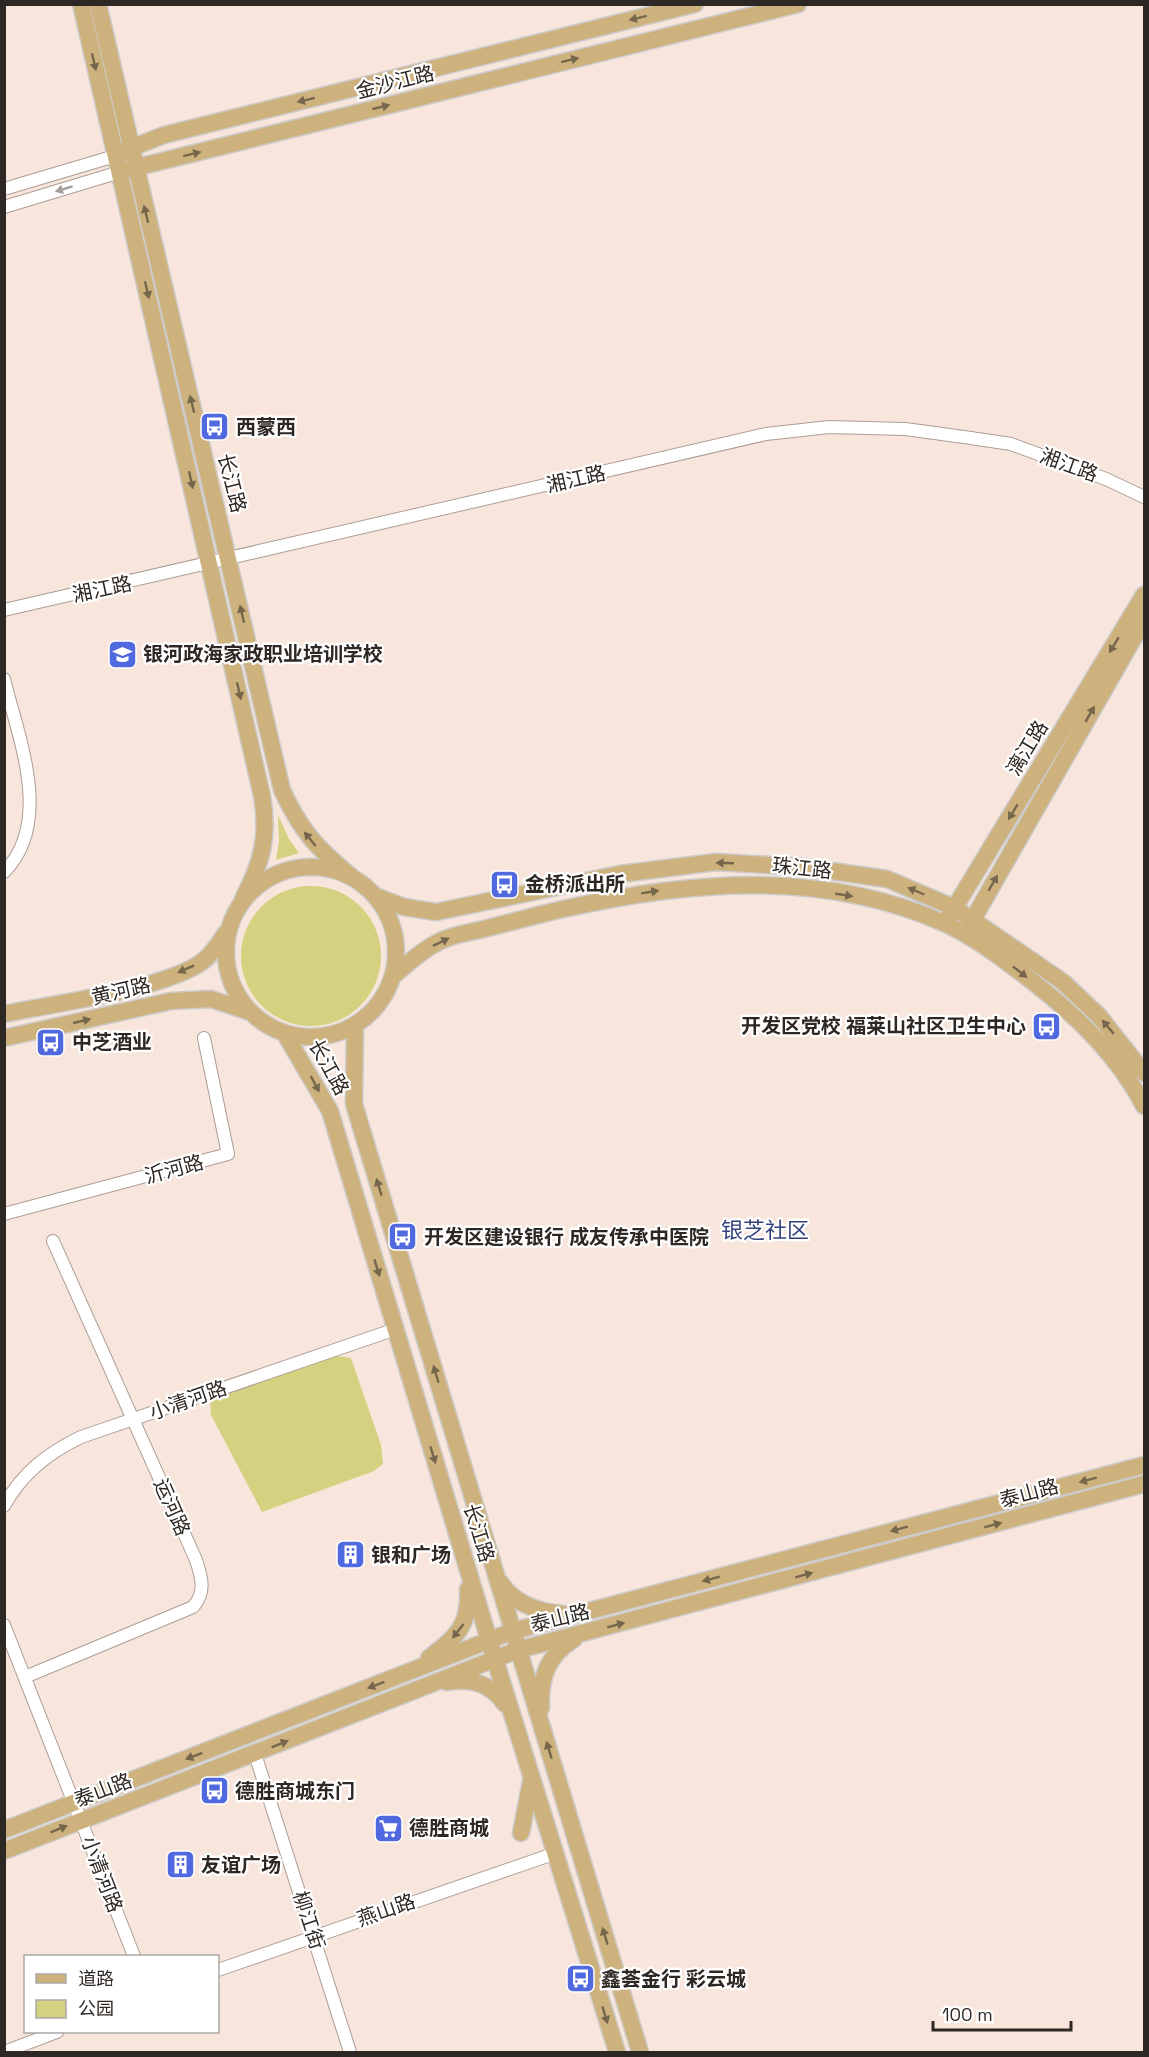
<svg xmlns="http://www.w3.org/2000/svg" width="1149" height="2057" font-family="'Space Grotesk','Noto Sans SC',sans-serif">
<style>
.green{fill:#d4d280}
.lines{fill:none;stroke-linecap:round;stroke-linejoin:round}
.minor-casing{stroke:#ad9d94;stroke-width:14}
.major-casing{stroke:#cdcbca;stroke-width:19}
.minor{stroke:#fff;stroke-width:12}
.major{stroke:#cdb27e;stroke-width:16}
.oneway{fill:#76664c}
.oneway2{fill:#a19e9c}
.labels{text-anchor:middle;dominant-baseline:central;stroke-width:4.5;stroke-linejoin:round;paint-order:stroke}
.street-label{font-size:20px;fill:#2e2824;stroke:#fff}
.poi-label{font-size:20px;font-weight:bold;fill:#2e2824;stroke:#fff;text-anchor:start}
.quarter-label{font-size:22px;fill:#34437d;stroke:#fff}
</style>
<rect width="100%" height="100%" fill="#f8e6dd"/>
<path class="green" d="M278 815 289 839 299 853 276 860 279 842Z
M241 956a70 70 0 1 1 140 0a70 70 0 1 1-140 0Z
M337 1356 351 1358 381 1445 383 1464 374 1471 262 1512 211 1415 210 1399Z"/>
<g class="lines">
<defs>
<path id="minor" d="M4 189 115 156
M4 207 120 172
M4 610 766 434 829 427 905 429 964 437 1011 444 1106 479 1144 497
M4 679C18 737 54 822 4 872
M4 1214 228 1154 204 1038
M4 1506C22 1473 48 1453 81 1437L396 1329
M4 1625 134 1956
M25 1677 193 1607C206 1592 202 1578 196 1560L53 1241
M255 1754 350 2052
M218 1970 556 1853
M4 2052 57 2032"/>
<path id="major" d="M81 4 262 796C269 837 262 862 243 899
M98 4 282 790C302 833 317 848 353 878
M121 152 164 135 695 4
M126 170 798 4
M226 952a85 85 0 1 1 170 0a85 85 0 1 1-170 0Z
M375 896 404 907 436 912 620 874 716 862 804 867 887 879 955 908 1063 982 1099 1016 1144 1073
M949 917 1144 595
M968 928 1144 620
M393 976C409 963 425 947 445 939 457 934 471 932 484 929 512 922 540 914 568 908 693 880 826 870 946 924 978 939 1006 961 1033 982 1077 1016 1119 1057 1144 1106
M4 1014C56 1003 161 990 202 962 212 954 219 944 225 934
M355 1026 354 1104 640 2052
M285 1034 330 1111 489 1640 617 2052
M4 1038 171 1001 211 999 247 1011
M500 1582C514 1604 538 1612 563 1614
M429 1658C457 1636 470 1626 468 1589
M447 1682C472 1678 490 1683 505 1704
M541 1708C540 1677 547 1656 574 1639
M4 1830 513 1631 1144 1465
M521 1833 531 1781
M4 1851 518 1650 1144 1484"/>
</defs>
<use href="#minor" class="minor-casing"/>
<use href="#major" class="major-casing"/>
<use href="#minor" class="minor"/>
<use href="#major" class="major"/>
</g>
<defs><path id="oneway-solid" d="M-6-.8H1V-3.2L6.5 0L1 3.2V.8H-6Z" transform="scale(1.5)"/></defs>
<g class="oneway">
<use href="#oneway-solid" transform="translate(638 18) rotate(166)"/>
<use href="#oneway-solid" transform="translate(570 60) rotate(-14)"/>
<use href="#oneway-solid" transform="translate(94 62) rotate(77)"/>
<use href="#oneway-solid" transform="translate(306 100) rotate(166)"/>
<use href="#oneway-solid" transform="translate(381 107) rotate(-14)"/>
<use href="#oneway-solid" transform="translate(192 154) rotate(-14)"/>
<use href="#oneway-solid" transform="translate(146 214) rotate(-104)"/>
<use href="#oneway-solid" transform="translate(147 290) rotate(77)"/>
<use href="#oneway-solid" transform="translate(192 404) rotate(-104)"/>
<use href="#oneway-solid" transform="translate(191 480) rotate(77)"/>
<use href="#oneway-solid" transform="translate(242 614) rotate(-103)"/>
<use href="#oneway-solid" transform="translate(1114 645) rotate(121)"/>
<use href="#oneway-solid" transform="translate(239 691) rotate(77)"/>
<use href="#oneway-solid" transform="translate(1090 714) rotate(-60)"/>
<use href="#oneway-solid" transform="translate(1013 812) rotate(121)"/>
<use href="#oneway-solid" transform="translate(310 839) rotate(-129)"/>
<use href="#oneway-solid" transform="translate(725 863) rotate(-178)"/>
<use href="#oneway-solid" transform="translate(993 883) rotate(-60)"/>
<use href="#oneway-solid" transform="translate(916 891) rotate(-157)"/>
<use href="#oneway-solid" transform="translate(650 892) rotate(-9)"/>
<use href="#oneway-solid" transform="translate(844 895) rotate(9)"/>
<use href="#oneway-solid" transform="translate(441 942) rotate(-26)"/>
<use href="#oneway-solid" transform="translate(186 969) rotate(156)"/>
<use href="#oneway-solid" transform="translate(1020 972) rotate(38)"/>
<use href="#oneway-solid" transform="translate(82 1021) rotate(-13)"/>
<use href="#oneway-solid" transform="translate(1108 1027) rotate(-130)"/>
<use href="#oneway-solid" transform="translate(315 1084) rotate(62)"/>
<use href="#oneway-solid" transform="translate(379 1187) rotate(-107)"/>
<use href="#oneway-solid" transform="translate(377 1268) rotate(73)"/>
<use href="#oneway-solid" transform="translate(436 1374) rotate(-107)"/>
<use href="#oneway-solid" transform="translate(433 1455) rotate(73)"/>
<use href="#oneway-solid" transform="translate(1088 1480) rotate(165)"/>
<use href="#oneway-solid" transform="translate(993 1525) rotate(-15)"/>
<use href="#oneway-solid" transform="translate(899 1529) rotate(165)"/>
<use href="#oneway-solid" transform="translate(804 1575) rotate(-15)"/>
<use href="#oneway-solid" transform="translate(711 1579) rotate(165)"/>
<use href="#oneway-solid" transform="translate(616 1625) rotate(-15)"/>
<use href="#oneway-solid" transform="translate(458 1631) rotate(128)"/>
<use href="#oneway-solid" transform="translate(376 1685) rotate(159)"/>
<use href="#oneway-solid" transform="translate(280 1744) rotate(-22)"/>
<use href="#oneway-solid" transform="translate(549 1750) rotate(-107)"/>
<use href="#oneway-solid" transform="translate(194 1756) rotate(159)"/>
<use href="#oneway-solid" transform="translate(59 1829) rotate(-22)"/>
<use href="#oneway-solid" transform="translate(605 1936) rotate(-107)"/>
<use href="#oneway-solid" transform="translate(605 2015) rotate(73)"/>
</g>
<use class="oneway2" href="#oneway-solid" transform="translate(64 189) rotate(163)"/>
<defs>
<symbol id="bus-square" viewBox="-11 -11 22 22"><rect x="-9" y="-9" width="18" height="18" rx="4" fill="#5169de" stroke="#fff"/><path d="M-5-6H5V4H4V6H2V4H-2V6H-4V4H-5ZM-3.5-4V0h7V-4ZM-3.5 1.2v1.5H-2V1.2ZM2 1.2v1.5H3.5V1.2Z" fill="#fff"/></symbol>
<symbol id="school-square" viewBox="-11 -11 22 22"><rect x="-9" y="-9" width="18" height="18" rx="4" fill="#5169de" stroke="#fff"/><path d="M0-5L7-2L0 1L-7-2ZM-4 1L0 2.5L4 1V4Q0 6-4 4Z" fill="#fff"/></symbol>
<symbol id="building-square" viewBox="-11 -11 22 22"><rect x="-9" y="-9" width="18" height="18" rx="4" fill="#5169de" stroke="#fff"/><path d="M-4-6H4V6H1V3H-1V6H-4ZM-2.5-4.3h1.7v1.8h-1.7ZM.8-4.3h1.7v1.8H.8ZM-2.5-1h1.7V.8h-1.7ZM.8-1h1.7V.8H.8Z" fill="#fff"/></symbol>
<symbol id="supermarket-square" viewBox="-11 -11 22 22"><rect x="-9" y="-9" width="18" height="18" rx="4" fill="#5169de" stroke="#fff"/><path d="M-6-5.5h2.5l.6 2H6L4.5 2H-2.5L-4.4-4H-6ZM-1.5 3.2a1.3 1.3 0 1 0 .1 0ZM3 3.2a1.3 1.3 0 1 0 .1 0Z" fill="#fff"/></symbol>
</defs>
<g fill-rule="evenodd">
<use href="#bus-square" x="198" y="410" width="33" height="33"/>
<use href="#school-square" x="106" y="638" width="33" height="33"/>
<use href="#bus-square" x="488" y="868" width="33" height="33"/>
<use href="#bus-square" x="1030" y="1010" width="33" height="33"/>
<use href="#bus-square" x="34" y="1026" width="33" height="33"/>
<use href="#bus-square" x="386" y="1220" width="33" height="33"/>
<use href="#building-square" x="334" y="1538" width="33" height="33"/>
<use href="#bus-square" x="198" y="1774" width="33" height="33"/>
<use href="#supermarket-square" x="372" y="1812" width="33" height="33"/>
<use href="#building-square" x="164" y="1848" width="33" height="33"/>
<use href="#bus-square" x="564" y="1962" width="33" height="33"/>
</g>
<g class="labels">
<g class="street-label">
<text transform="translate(395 82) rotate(-14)">金沙江路</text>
<text transform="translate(1069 465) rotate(20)">湘江路</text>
<text transform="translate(576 479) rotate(-13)">湘江路</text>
<text transform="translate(232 483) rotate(76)">长江路</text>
<text transform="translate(102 589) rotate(-12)">湘江路</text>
<text transform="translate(1027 748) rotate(-59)">漓江路</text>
<text transform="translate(802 868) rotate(6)">珠江路</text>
<text transform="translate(121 991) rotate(-13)">黄河路</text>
<text transform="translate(329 1067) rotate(61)">长江路</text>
<text transform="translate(174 1169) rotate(-15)">沂河路</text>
<text transform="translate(188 1400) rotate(-19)">小清河路</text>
<text transform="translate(1029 1493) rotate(-15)">泰山路</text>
<text transform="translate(172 1507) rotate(66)">运河路</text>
<text transform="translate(479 1533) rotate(73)">长江路</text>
<text transform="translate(560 1618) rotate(-14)">泰山路</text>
<text transform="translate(103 1790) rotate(-21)">泰山路</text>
<text transform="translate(102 1874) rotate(69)">小清河路</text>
<text transform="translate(386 1910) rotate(-19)">燕山路</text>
<text transform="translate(309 1920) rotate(72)">柳江街</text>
</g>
<g class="poi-label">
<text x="236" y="427">西蒙西</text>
<text x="143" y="654">银河政海家政职业培训学校</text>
<text x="525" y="884">金桥派出所</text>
<text x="1026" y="1026" text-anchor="end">开发区党校 福莱山社区卫生中心</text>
<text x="72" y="1042">中芝酒业</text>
<text x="424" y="1237">开发区建设银行 成友传承中医院</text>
<text x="371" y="1555">银和广场</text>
<text x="235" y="1791">德胜商城东门</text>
<text x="409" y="1828">德胜商城</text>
<text x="201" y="1865">友谊广场</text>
<text x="601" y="1979">鑫荟金行 彩云城</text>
</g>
<g class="quarter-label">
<text x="765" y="1230">银芝社区</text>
</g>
</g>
<rect width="1149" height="2057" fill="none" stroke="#2e2824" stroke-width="12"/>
<rect x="24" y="1955" width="195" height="78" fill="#ffffff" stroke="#aba9a7" stroke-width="1.5"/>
<rect x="36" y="1974" width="30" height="9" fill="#cdb27e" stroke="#aba9a7" stroke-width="1.5"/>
<text x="78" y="1985" font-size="18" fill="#2e2824">道路</text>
<rect x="36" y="2000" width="30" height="18" fill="#d4d280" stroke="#aba9a7" stroke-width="1.5"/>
<text x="78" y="2015" font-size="18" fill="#2e2824">公园</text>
<path d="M933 2021v9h138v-9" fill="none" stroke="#2e2824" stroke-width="3"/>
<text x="942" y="2021" font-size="18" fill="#2e2824" stroke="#ffffff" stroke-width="4.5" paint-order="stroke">100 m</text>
</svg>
